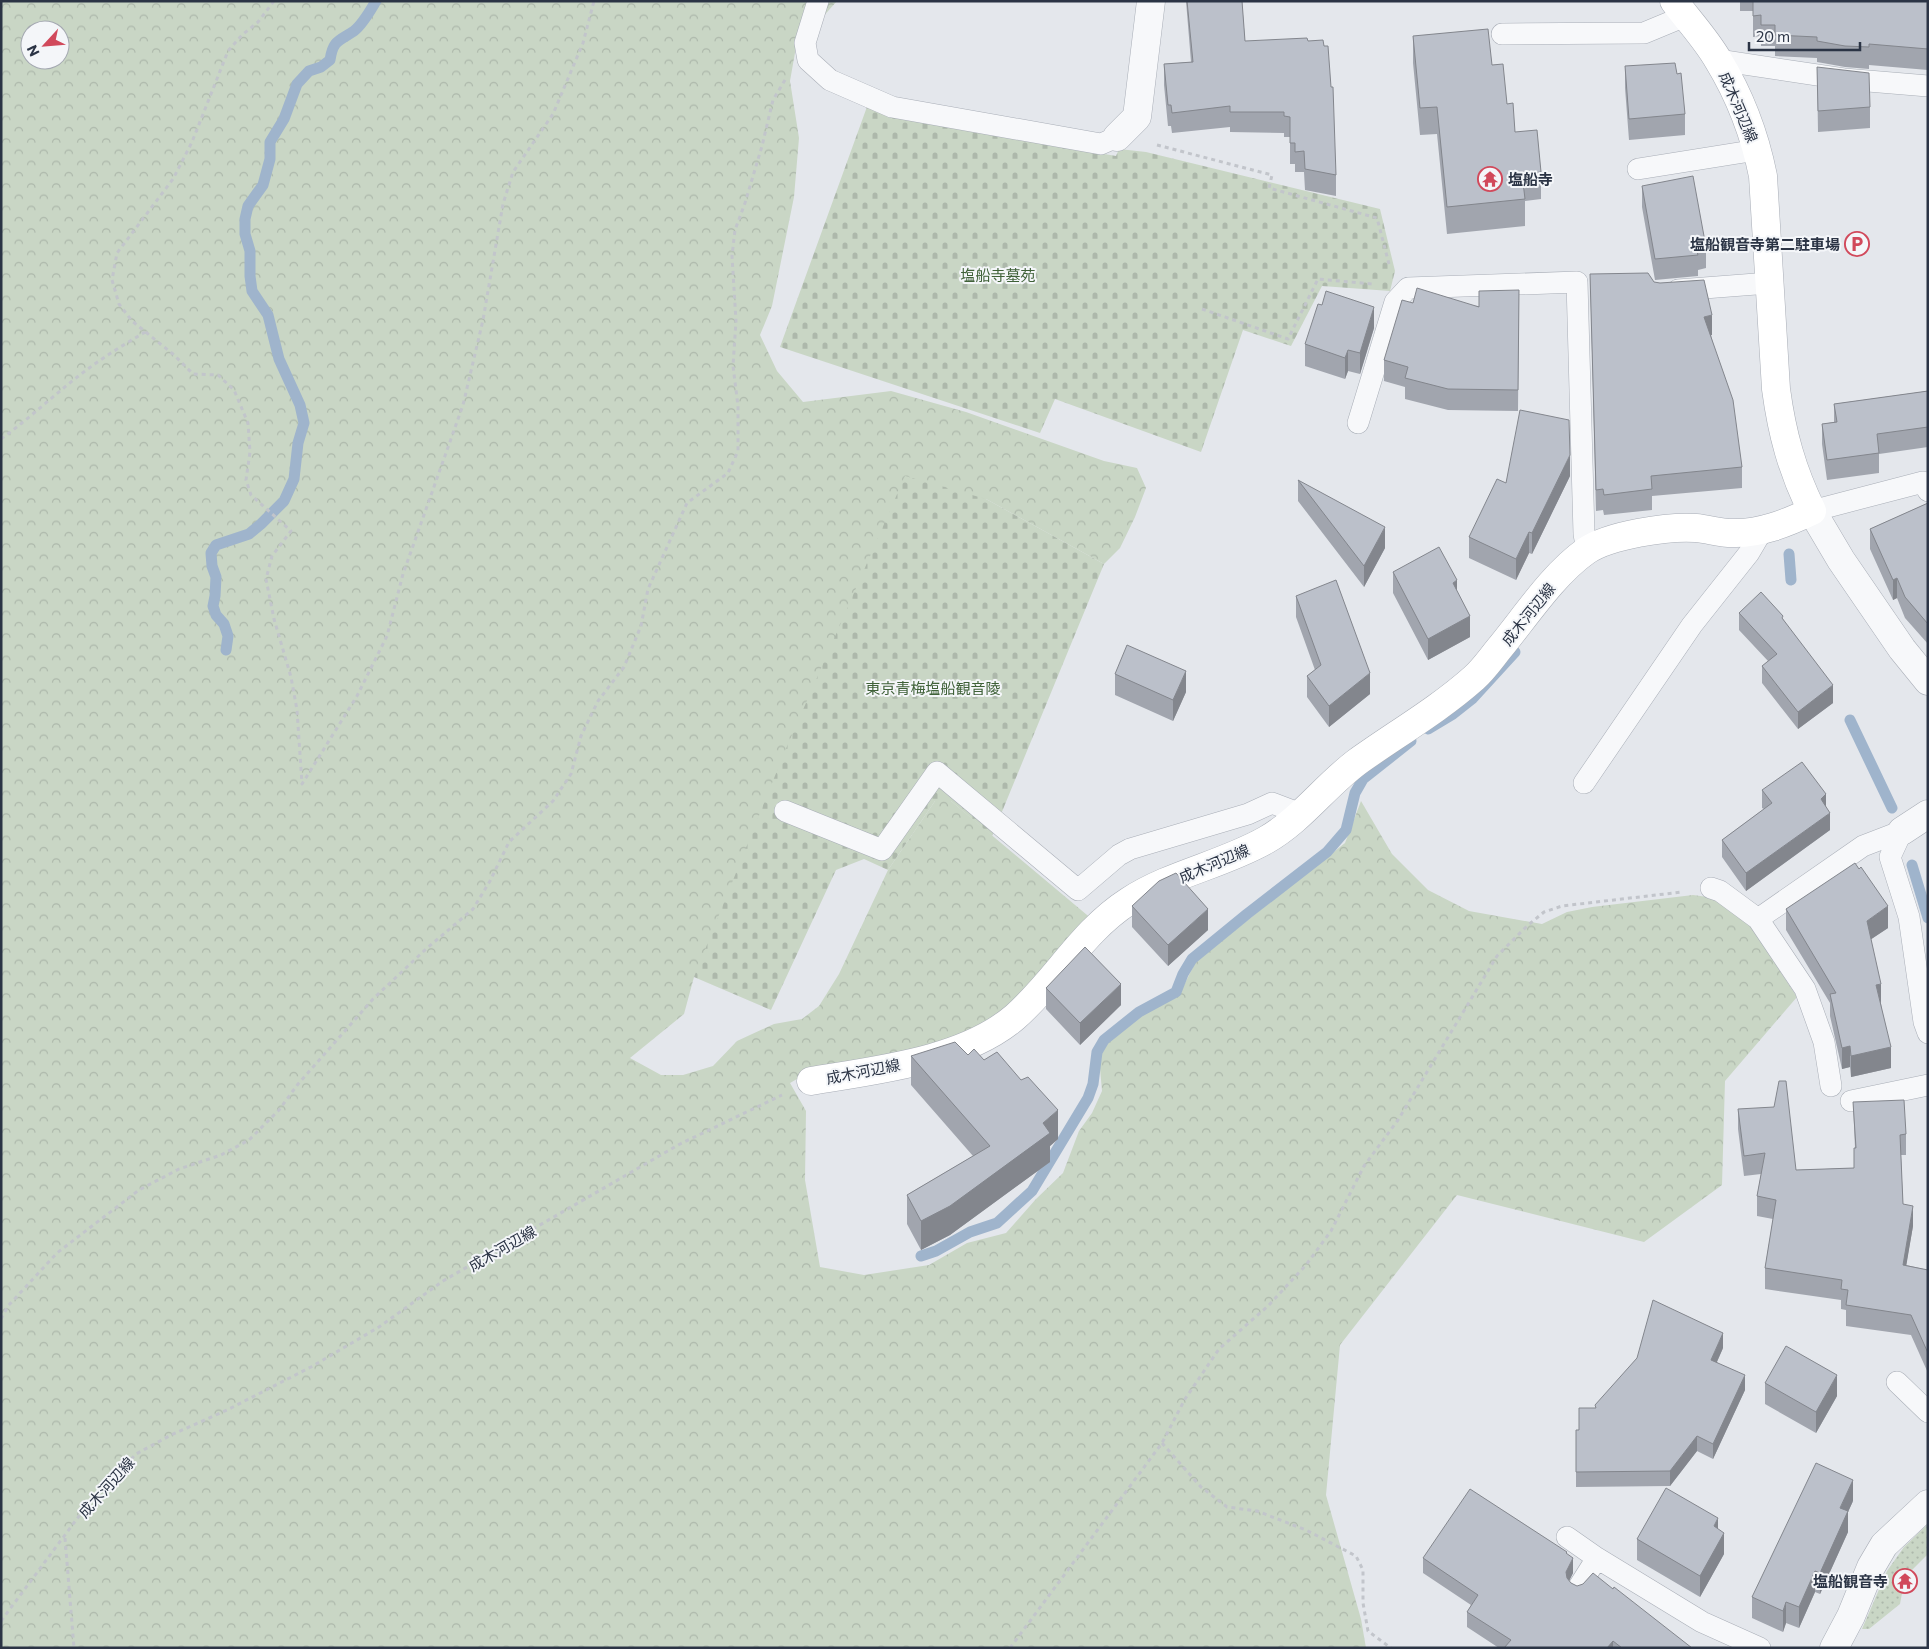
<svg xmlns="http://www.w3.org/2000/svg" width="1929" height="1649" font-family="Commissioner,'Noto Sans JP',sans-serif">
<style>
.grass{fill:url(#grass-dots)}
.forest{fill:url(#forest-crowns);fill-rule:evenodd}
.cemetery{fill:url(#cemetery-stones)}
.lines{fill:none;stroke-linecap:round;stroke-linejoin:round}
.stream{stroke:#9fb4cc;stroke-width:11}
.lane-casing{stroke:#a9aeb7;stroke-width:22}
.street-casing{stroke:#a9aeb7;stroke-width:29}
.secondary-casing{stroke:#a9aeb7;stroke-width:29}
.path{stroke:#c2c5cb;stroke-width:3;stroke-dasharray:4 4;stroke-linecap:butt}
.lane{stroke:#f7f8fa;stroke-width:21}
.street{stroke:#f7f8fa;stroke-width:28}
.secondary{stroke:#fff;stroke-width:28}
.wall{fill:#a1a5ae}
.shaded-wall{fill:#83868d}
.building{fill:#bbc0ca;stroke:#83868d}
.labels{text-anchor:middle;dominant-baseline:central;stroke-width:4;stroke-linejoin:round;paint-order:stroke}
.street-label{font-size:15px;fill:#2b3445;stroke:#f4f6f9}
.poi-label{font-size:15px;font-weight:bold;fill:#2b3445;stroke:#f4f6f9;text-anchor:end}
.park-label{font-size:15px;fill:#3f6138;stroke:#f4f6f9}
</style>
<defs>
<pattern id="grass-dots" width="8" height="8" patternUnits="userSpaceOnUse" patternTransform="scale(1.25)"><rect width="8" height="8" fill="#c9d6c5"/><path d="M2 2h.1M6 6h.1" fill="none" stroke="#adb8ab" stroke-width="1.8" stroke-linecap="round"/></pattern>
<pattern id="forest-crowns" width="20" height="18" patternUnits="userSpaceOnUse" patternTransform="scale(1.25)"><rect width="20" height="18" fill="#c9d6c5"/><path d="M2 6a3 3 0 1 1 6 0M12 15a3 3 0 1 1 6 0" fill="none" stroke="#adb8ab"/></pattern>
<pattern id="cemetery-stones" width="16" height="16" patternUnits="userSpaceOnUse" patternTransform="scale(1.25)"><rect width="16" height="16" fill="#c9d6c5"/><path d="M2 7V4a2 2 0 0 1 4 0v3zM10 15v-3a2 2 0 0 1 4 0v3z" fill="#adb8ab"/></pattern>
</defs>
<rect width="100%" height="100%" fill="#e4e7ec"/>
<path class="grass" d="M1928 1524V1554L1905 1577 1900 1604 1869 1629H1862L1887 1571 1904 1547Z"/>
<path class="forest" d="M1 1H837L796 47 790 81 799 138 794 197 772 306 760 335 777 371 803 402 891 391 966 412 1104 461 1137 468 1146 488 1135 517 1120 548 1104 564 986 499 694 977 684 1014 630 1058 661 1075H683L713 1066 737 1041 774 1024 802 1019 819 1006 839 974 888 870 935 801H951L1093 920 1030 990 976 1037 811 1071 790 1083 806 1111 805 1180 820 1267 864 1275 929 1265 967 1243 1006 1233 1036 1199 1063 1173 1079 1131 1092 1113 1102 1091 1099 1057 1109 1041 1133 1019 1180 993 1196 961 1345 843 1361 801 1392 854 1428 890 1469 911 1542 924 1567 912 1592 907 1693 895 1722 899 1753 929 1797 997 1725 1081 1722 1185 1644 1242 1457 1195 1340 1345 1326 1495 1361 1619 1366 1648H1ZM30 30H60V60H30Z"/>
<path class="cemetery" d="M868 104 889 117 1116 156 1119 149 1146 152 1380 209 1395 271 1390 291 1322 286 1291 346 1243 330 1201 452 1055 399 1040 433 780 347Z
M905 476 986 499 1104 564 992 836 951 801H935L888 870 864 859 836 870 771 1010 694 977 785 751Z"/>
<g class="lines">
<path class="stream" d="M1789 554 1791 580
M226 650 228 636 224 624 216 615 213 606 215 596 216 577 212 566 211 553 216 545 249 534 261 524 284 501 294 479 298 443 304 423 300 405 279 359 268 315 252 291 250 276V251L245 234V219L248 206 263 185 270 159V142L284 119 297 84 309 71 321 67 330 60C333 40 339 41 354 31 363 24 370 11 376 1
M1850 720 1892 808
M1428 729 1453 714 1472 699 1515 652
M1912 865 1928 918
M921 1256 936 1251 970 1232 997 1223 1009 1212 1032 1191 1088 1098 1093 1084 1097 1052 1104 1040 1139 1012 1176 992 1183 974 1192 959 1247 914 1327 852 1346 830 1355 793 1363 779 1411 741"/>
<defs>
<path id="lane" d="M818 1 805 43 808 60 830 80 892 107 1101 144 1117 137
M1502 34 1644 33 1685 16
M1718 60 1844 79 1928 86
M1638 169 1757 150
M1678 290 1769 283
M1358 423 1395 302 1408 288 1577 282 1584 534 1587 550
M1812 511 1923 482 1928 491
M1584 783 1692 625 1749 553 1762 531
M785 811 882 850 937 772 1078 890 1119 855 1130 849 1248 814 1272 803 1301 814
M1902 831 1890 857 1909 917 1924 1022 1928 1033
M1711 888 1720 891 1758 919 1805 989 1824 1042 1831 1086
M1758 919 1863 846 1902 831
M1851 1101 1928 1085
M1897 1382 1928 1412
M1567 1537 1597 1558 1702 1622 1760 1648
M1578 1588 1597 1558"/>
<path id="street" d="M1117 137 1137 117 1151 1
M1812 511 1841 560 1902 649 1928 681
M1902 831 1928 814
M1834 1648 1851 1616 1871 1567 1884 1545 1928 1504"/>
<path id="secondary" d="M811 1081C876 1070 964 1061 1015 1017 1056 981 1082 931 1129 901 1170 874 1222 865 1266 840 1301 820 1325 786 1357 762 1396 734 1438 710 1474 678 1483 670 1490 660 1498 650 1524 619 1552 575 1586 551 1609 535 1668 526 1696 528 1708 529 1720 533 1732 533 1760 534 1787 523 1812 511 1792 470 1782 434 1776 389L1763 176C1755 136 1740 96 1718 60 1706 39 1688 20 1674 1"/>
</defs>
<use href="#lane" class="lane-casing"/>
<use href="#street" class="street-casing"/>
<use href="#secondary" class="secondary-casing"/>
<path class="path" d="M274 1 258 22 242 35 228 51 192 142 173 179 117 253 112 280 119 304 132 321 173 354 193 374 218 375 234 390 248 423 250 452 246 480 251 495 291 531 272 556 266 579 274 619 291 677 297 710 302 784 357 696 387 636 403 574 463 405 483 320 503 204 513 172 553 114 583 43 594 1
M1157 145 1272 175 1269 188 1377 218 1389 264
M1202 309 1288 339 1318 279 1372 284
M1 439C37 413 68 381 105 357 118 348 132 340 145 332
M1 1319 8 1306 57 1253 139 1190 179 1169 221 1155 249 1140 279 1110 298 1084 373 999 426 949 473 909 490 881 509 842 553 801 571 774 581 736 598 701 624 667 641 626 648 589 687 503 728 473 738 451V406L733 366 736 321 732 256 735 230 745 203 762 146 773 100 785 80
M1162 1443 1201 1487 1227 1507 1257 1511 1306 1530 1356 1556 1363 1570V1603L1368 1631 1391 1648
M65 1538 74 1648
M1 1621 88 1504 136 1454 171 1435 227 1410 311 1367 379 1327 443 1281 680 1144 782 1095
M1010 1648 1162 1443 1185 1399 1219 1349 1268 1306 1306 1265 1331 1231 1364 1166 1398 1120 1497 956 1527 926 1544 912 1562 906 1682 892"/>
<use href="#lane" class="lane"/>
<use href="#street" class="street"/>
<use href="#secondary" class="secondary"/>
</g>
<path class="wall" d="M1186 1H1242L1245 41H1308L1336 175V196L1305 190 1304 172H1295V164H1290V137H1284V133L1230 132V127L1172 133 1171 126H1168L1164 85V64L1191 62Z
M1740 1H1928V70L1869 65V69L1845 67 1817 62V58L1775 56V46H1761V36L1753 37V11H1740Z
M1413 36 1507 104 1515 132 1541 172V199L1525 201V226L1447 234 1437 134 1420 135 1413 63Z
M1625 66 1685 114V135L1629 140 1625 88Z
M1817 67 1870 107V128L1818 132Z
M1642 186 1706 247V268L1698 270V276L1655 280 1642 207Z
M1590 274 1654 282 1712 335H1711L1742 467V488L1652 496V510L1604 515 1603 510 1596 511Z
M1519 290 1518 411 1448 410 1405 399V387L1384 381V360L1413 303 1479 306Z
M1374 328 1360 374 1348 371 1345 379 1305 366V344Z
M1928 391V447L1879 454V473L1827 480 1822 444V424L1834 422V404Z
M1570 476 1532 554 1529 553 1516 580 1469 558V537L1506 483Z
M1298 480 1385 548 1364 587 1298 501Z
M1928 503V644L1905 618 1897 598 1893 600 1870 549V529Z
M1393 572 1457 591 1470 637 1428 660 1393 593Z
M1296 596 1370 694 1329 727 1307 697V676L1315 670 1296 617Z
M1739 613 1783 619 1833 703 1798 729 1762 683V666L1768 661 1739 630Z
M1115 674 1186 692 1173 721 1115 695Z
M1762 790 1826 807 1830 830 1746 891 1722 857V840L1764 809 1762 808Z
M1132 906 1208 930 1168 966 1132 927Z
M1786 909 1888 928 1871 939 1891 1068 1851 1077 1850 1067 1842 1069 1830 1016V1003L1786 930Z
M1046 988 1121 1005 1080 1045 1046 1009Z
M911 1056 1058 1139 1050 1146V1162L950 1235 921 1250 907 1224V1195L973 1156 911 1085Z
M1853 1102 1906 1134V1155H1901L1903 1204 1913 1226 1906 1265 1928 1270V1373L1911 1335 1846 1326V1310L1841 1309V1300L1765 1289V1268L1773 1219 1757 1216V1196L1761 1174 1744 1176 1738 1129V1109L1796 1170 1854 1168V1148H1855Z
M1723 1348 1717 1362 1745 1390 1713 1459 1697 1451 1670 1486 1576 1487V1430H1579Z
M1765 1383 1837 1396 1816 1433 1765 1404Z
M1853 1501 1848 1512V1532L1820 1594 1815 1592 1799 1628 1786 1623 1783 1632 1752 1618V1597Z
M1718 1529 1724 1554 1700 1597 1637 1560V1539Z
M1567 1554 1573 1573 1569 1581 1571 1583 1692 1648H1499L1467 1627V1612L1471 1605 1423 1573V1558Z"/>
<path class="shaded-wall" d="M1374 307V328L1360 374V353Z
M1712 315V335L1704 337V317Z
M1348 350V371L1345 379V358Z
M1570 455V476L1532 554V533Z
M1385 527V548L1364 587V566Z
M1529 532V553L1516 580V559Z
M1897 578V598L1893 600V580Z
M1457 580V601L1453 583Z
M1470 616V637L1428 660V639Z
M1186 671V692L1173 721V700Z
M1370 673V694L1329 727V706Z
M1833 685V703L1798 729V712Z
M1826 794V812L1821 799Z
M1830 813V830L1746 891V873Z
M1888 906V928L1867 942V921Z
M1208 909V930L1168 966V945Z
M1121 984V1005L1080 1045V1023Z
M1881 984V1005L1876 985Z
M1850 1046V1067L1842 1069V1048Z
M1891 1047V1068L1851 1077V1056Z
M1058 1110V1139L1050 1146V1162L950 1235 921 1250V1221L1043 1123Z
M1913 1206V1226L1903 1285V1265Z
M1723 1333V1348L1711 1375V1360Z
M1745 1375V1390L1713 1459V1444Z
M1837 1375V1396L1816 1433V1412Z
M1697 1436V1451L1670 1486V1471Z
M1853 1480V1501L1848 1512V1532L1820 1594V1573L1840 1508Z
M1718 1518V1539L1714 1526Z
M1724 1533V1554L1700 1597V1576Z
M1573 1558V1573L1566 1587V1572Z
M1815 1571V1592L1799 1628V1607Z
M1786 1602V1623L1783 1632V1611Z
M1613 1641V1648H1607Z"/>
<path class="building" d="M1187 1H1242L1245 41 1307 38 1308 41 1323 40 1324 46H1328L1331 87H1333L1336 175 1305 169 1304 151 1295 152V143H1290V117L1284 116V112H1230V106L1172 113 1171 105H1168L1164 64 1193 62Z
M1753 1H1928V49L1869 44V47L1845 46 1817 41V37L1775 35V25H1761V15L1753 16Z
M1488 29 1492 65 1503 64 1507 104 1513 103 1515 132 1537 130 1541 172 1522 174 1525 199 1447 207 1437 107 1420 108 1413 36Z
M1675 63 1677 74 1681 73 1685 114 1629 119 1625 66Z
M1817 67 1869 73 1870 107 1818 111Z
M1693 176 1706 247 1696 249 1698 255 1655 259 1642 186Z
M1648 273 1654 282 1660 283 1704 280 1712 315 1704 317 1733 400 1742 467 1651 476 1652 489 1604 495 1603 489 1596 490 1590 274Z
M1417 288 1479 307V291L1519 290 1518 390 1448 389 1405 378 1408 367 1384 360 1402 300 1413 303Z
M1326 291 1374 307 1360 353 1348 350 1345 358 1305 344 1318 304 1322 305Z
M1928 391V427L1877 434 1879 453 1827 460 1822 424 1837 422 1834 404Z
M1520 410 1569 420 1570 455 1532 533 1529 532 1516 559 1469 537 1497 479 1506 483Z
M1298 480 1385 527 1364 566Z
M1928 503V624L1905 597 1897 578 1893 580 1870 529Z
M1439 547 1457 580 1453 583 1470 616 1428 639 1393 572Z
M1336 580 1370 673 1329 706 1307 676 1321 665 1296 596Z
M1761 592 1783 616 1782 618 1833 685 1798 712 1762 666 1777 654 1739 613Z
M1127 645 1186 671 1173 700 1115 674Z
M1802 762 1826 794 1821 799 1830 813 1746 873 1722 840 1772 803 1762 790Z
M1855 863 1859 869 1861 867 1888 906 1867 921 1881 984 1876 985 1891 1047 1851 1056 1850 1046 1842 1048 1830 994 1836 993 1786 909Z
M1176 873 1208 909 1168 945 1132 906 1159 881Z
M1085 947 1121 984 1080 1023 1046 988Z
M955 1042 968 1055 974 1049 984 1060 997 1052 1021 1080 1028 1077 1058 1110 1043 1123 1050 1133 950 1206 921 1221 907 1195 990 1146 911 1056Z
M1779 1081H1786L1796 1170 1854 1168V1148H1856L1853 1102 1904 1100 1906 1134 1900 1135 1903 1204 1913 1206 1903 1265 1928 1270V1353L1911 1315 1846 1305 1848 1290 1841 1289 1842 1280 1765 1268 1776 1200 1757 1196 1765 1153 1744 1156 1738 1109 1774 1107Z
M1653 1300 1723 1333 1711 1360 1745 1375 1713 1444 1697 1436 1670 1471 1576 1472V1430H1579V1408H1596L1595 1405 1637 1358Z
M1786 1346 1837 1375 1816 1412 1765 1383Z
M1816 1463 1853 1480 1840 1508 1848 1511 1820 1573 1815 1571 1799 1607 1786 1602 1783 1611 1752 1597Z
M1666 1488 1718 1518 1714 1526 1724 1533 1700 1576 1637 1539Z
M1470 1489 1567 1552 1566 1553 1573 1558 1566 1572 1567 1578 1571 1583 1577 1586 1583 1584 1593 1573 1613 1589 1614 1587 1692 1648H1622L1613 1641 1607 1648H1504L1511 1640 1467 1612 1478 1595 1423 1558Z"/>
<defs>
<symbol id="temple-ring" viewBox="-11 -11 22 22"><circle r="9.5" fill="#f4f6f9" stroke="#d1495b" stroke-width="1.5"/><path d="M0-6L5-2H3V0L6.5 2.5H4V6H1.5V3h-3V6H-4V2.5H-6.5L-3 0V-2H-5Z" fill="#d1495b"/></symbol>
<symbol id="parking-ring" viewBox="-11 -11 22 22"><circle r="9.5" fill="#f4f6f9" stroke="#d1495b" stroke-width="1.5"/><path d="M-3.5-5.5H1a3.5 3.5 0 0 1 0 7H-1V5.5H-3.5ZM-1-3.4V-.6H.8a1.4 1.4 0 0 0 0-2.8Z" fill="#d1495b"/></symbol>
</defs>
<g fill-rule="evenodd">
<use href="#temple-ring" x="1476" y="165" width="28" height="28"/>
<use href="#parking-ring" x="1843" y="230" width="28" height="28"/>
<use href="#temple-ring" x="1891" y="1567" width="28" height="28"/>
</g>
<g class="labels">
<g class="street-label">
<text transform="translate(1739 107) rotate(67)">成木河辺線</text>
<text transform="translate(1528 614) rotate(-51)">成木河辺線</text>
<text transform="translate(1214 863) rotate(-23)">成木河辺線</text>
<text transform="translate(863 1071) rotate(-11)">成木河辺線</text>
<text transform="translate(502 1248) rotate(-30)">成木河辺線</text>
<text transform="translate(106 1487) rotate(-48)">成木河辺線</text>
</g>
<g class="poi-label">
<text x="1508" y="179" text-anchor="start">塩船寺</text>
<text x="1840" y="244">塩船観音寺第二駐車場</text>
<text x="1888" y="1581">塩船観音寺</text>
</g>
<g class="park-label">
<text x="998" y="275">塩船寺墓苑</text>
<text x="933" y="688">東京青梅塩船観音陵</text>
</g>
</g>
<rect width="1929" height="1649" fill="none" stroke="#2b3445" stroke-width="5"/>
<g transform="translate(45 45) rotate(244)"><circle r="24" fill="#f4f6f9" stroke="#a4a8b1"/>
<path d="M0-4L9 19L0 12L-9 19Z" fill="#d1495b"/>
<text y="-8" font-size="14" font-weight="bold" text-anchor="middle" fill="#2b3445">N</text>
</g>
<path d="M1749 42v8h111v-8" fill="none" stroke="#2b3445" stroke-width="2.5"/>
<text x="1756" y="42" font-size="15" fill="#2b3445" stroke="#f4f6f9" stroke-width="4" paint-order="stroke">20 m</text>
</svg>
